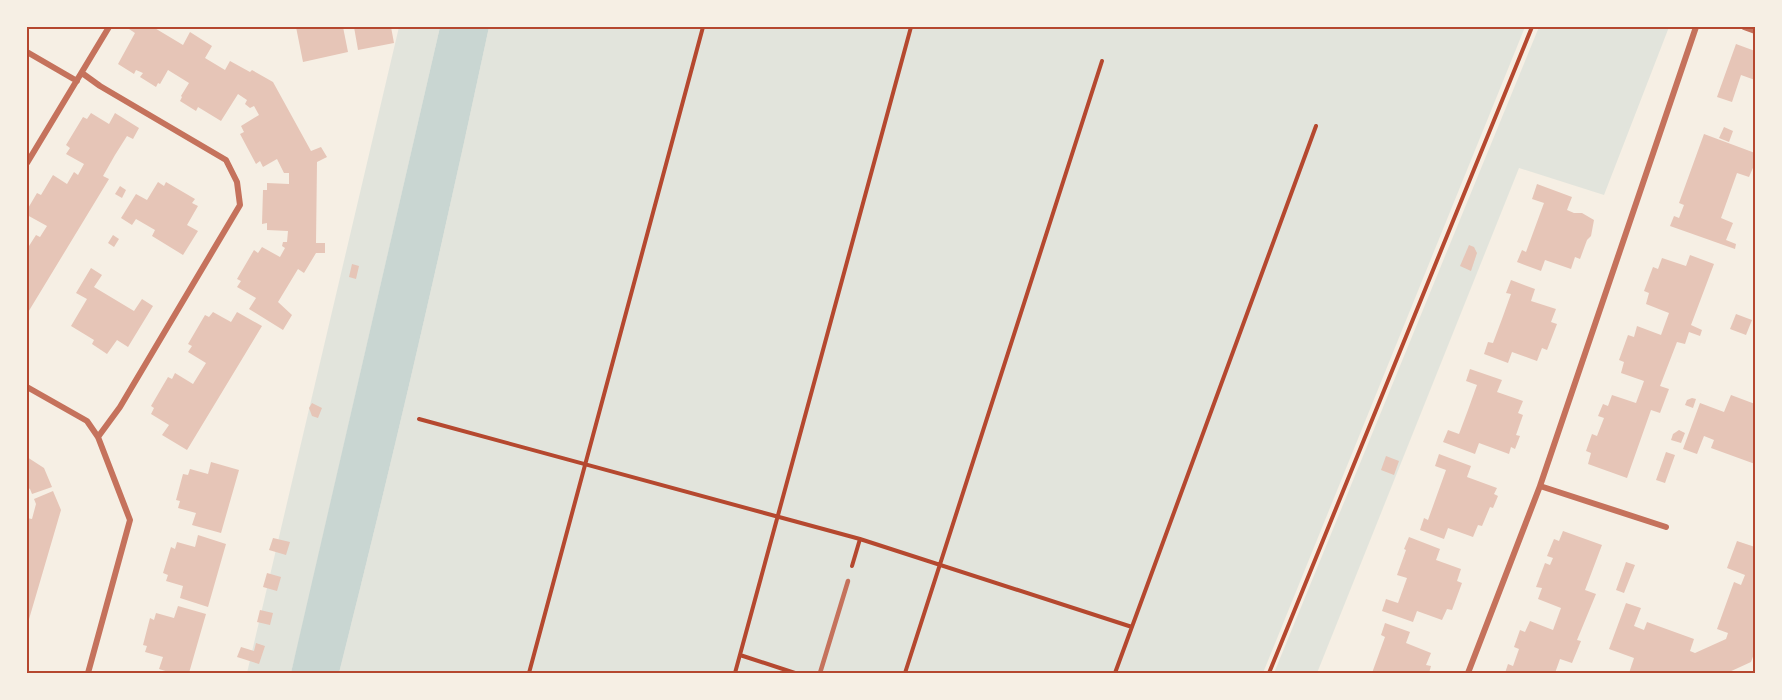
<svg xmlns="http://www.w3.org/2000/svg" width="1782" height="700" font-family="Lato,sans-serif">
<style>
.green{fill:#e2e4dc}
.water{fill:#c9d6d2}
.building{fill:#e6c5b7}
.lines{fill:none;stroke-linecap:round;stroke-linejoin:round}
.path{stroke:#b5482f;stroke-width:4}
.service{stroke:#c5725c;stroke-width:4.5}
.minor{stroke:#c5725c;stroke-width:6}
.neatline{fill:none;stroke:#b5482f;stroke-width:2}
</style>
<rect width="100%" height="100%" fill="#f6efe4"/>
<path class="green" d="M399 27H440L298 645 291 673H247Z
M489 27H1525L1263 673H339C393 459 443 243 489 27Z
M1539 27H1669L1604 195 1519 168 1317 673H1274Z"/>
<path class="water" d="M440 27H489C443 243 393 459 339 673H291Z"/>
<path class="building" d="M126 27H153L183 45 190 32 212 46 205 58 225 70 230 61 250 72 252 70 273 82 311 151 321 147 327 157 317 162 316 243H325V253H316L304 273 298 269 278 302 292 315 283 330 249 309 256 298 237 287 241 281 237 279 254 250 258 253 262 247 280 257 285 248 282 246 283 242H287L288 231 267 230V223L262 224 263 190H267V183L289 184V173H284L277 159 263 167 260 161 256 164 240 134 244 132 241 126 259 115 254 106 250 108 245 104 247 100 238 94 221 121 198 107 196 111 180 101 182 97 181 96 189 83 168 70 160 84 158 83 156 87 140 77 143 73 136 70 134 74 118 64 135 33Z
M296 27H343L348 52 303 62Z
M354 27H391L394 43 358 50Z
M1736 44 1755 51V80L1741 75 1732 102 1717 97Z
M91 113 109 124 115 113 139 128 133 139 127 136 115 155 103 176 109 179 27 314V244L29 246 36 235 40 237 47 226 27 215V210L37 193 41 195 53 175 67 184 74 172 78 175 84 164 66 154 70 148 66 145 83 117 87 119Z
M1724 127 1733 131 1729 142 1719 138Z
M1704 134 1755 153V163L1749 177 1737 173 1721 218 1733 223 1726 240 1736 244 1735 249 1670 226 1674 216 1679 218 1684 205 1679 203Z
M158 182 164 186 166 182 195 199 192 203 198 206 187 225 198 231 183 255 152 236 155 230 136 219 132 225 121 218 136 194 147 200Z
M1537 184 1572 197 1567 210 1574 213H1582L1594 220 1591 236 1587 240 1580 259 1575 257 1571 269 1545 260 1541 271 1517 262 1522 250 1526 252 1544 203 1532 199Z
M120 186 126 190 122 198 115 194Z
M113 235 119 239 114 247 108 243Z
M1469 245 1474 247 1477 253 1471 271 1460 266Z
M1690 255 1714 264 1691 325 1702 330 1700 336 1689 332 1685 344 1677 342 1660 386 1669 389 1660 413 1651 410 1627 478 1588 464 1591 453 1586 451 1592 434 1597 436 1604 418 1598 416 1603 404 1608 406 1612 395 1636 403 1644 381 1621 373 1624 362 1619 360 1628 335 1634 337 1637 326 1661 335 1669 313 1646 304 1649 293 1644 291 1653 267 1658 269 1662 258 1686 266Z
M352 264 359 266 356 279 349 277Z
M91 268 102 275 94 287 134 311 142 299 153 306 128 347 117 340 107 354 92 344 94 340 71 326 87 299 76 293Z
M1511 280 1535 289 1531 301 1556 309 1551 322 1557 324 1547 350 1542 348 1537 361 1512 352 1508 363 1484 354 1488 342 1493 343 1502 319 1511 294 1506 293Z
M213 312 231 322 237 312 262 326 187 450 162 435 169 425 151 414 154 408 151 406 168 377 172 379 175 373 193 384 206 363 188 352 192 346 188 344 205 315 209 317Z
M1736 314 1752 320 1746 335 1730 329Z
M1470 369 1502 380 1497 392 1523 401 1518 413 1523 415 1516 435 1520 436 1515 449 1511 447 1509 454 1479 443 1475 454 1443 442 1448 430 1459 434 1468 410 1477 385 1466 381Z
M1731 395 1755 404V464L1711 448 1714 440 1704 436 1697 454 1683 449 1700 403 1724 412Z
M1692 398 1696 399 1693 408 1685 405 1687 400Z
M312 403 322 408 318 418 312 416 309 408Z
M1679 430 1685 433 1681 443 1671 440 1673 434Z
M1666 452 1675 455 1665 483 1656 480Z
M1439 454 1471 466 1467 477 1497 488 1494 494 1498 496 1493 508 1490 507 1482 526 1478 525 1473 537 1448 528 1444 539 1420 530 1424 518 1428 520 1446 470 1435 466Z
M1386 456 1399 461 1394 475 1381 470Z
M27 457 44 468 52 487 32 494 30 489 27 487Z
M211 462 239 470 221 533 192 525 196 513 178 508 180 501 176 500 183 474 188 475 190 469 208 474Z
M53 491 61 510 27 626V518L32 519 36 504 34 499Z
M1563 531 1602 545 1585 590 1596 594 1577 640 1581 641 1572 663 1560 659 1555 673H1505L1508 664 1513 666 1519 649 1514 647 1520 630 1525 632 1530 621 1553 630 1561 608 1538 599 1542 588 1536 587 1545 563 1550 565 1553 558 1547 556 1554 539 1559 541Z
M198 535 226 544 208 607 180 598 183 586 166 581 168 575 163 573 171 547 175 549 177 542 195 547Z
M1409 537 1440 549 1436 560 1461 569 1457 581 1462 583 1452 610 1447 609 1442 620 1417 611 1413 622 1382 611 1386 599 1398 603 1407 578 1397 575 1406 550 1404 549Z
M273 538 290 542 286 555 269 550Z
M1737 541 1755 547V651L1751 662 1727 673H1629L1634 658 1609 649 1626 603 1641 608 1634 626 1644 630 1647 622 1694 639 1690 651 1695 653 1726 639 1728 633 1717 629 1734 582 1741 585 1745 575 1727 568Z
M1626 562 1635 565 1624 593 1616 590Z
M267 573 281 577 277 591 263 587Z
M178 606 206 614 189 673H172L159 669 163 657 145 652 147 646 143 645 150 618 154 620 156 613 174 618Z
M260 610 273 613 270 625 257 622Z
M1385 623 1410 632 1406 643 1431 653 1426 665 1431 666 1429 673H1372L1385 637 1381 635Z
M256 643 265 646 259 664 237 657 241 647 254 651Z"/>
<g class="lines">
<path class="path" d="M419 419 860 539 852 566
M860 539 1132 627
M740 655 795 673
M529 673 703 27
M735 673 911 27
M905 673 1102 61
M1115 673 1316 126
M1269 673 1532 27"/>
<path class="service" d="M820 673 848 581"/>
<path class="minor" d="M1744 27 1755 31
M27 52 77 81
M82 73 100 86 226 160 237 182 240 205 120 407 98 437
M27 163 109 27
M27 387 87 421 98 437 130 520 88 673
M1540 486 1666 527
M1468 673 1540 486 1696 27"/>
</g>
<rect width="1782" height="700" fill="none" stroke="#f6efe4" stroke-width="57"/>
<rect x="28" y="28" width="1726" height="644" class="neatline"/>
</svg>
